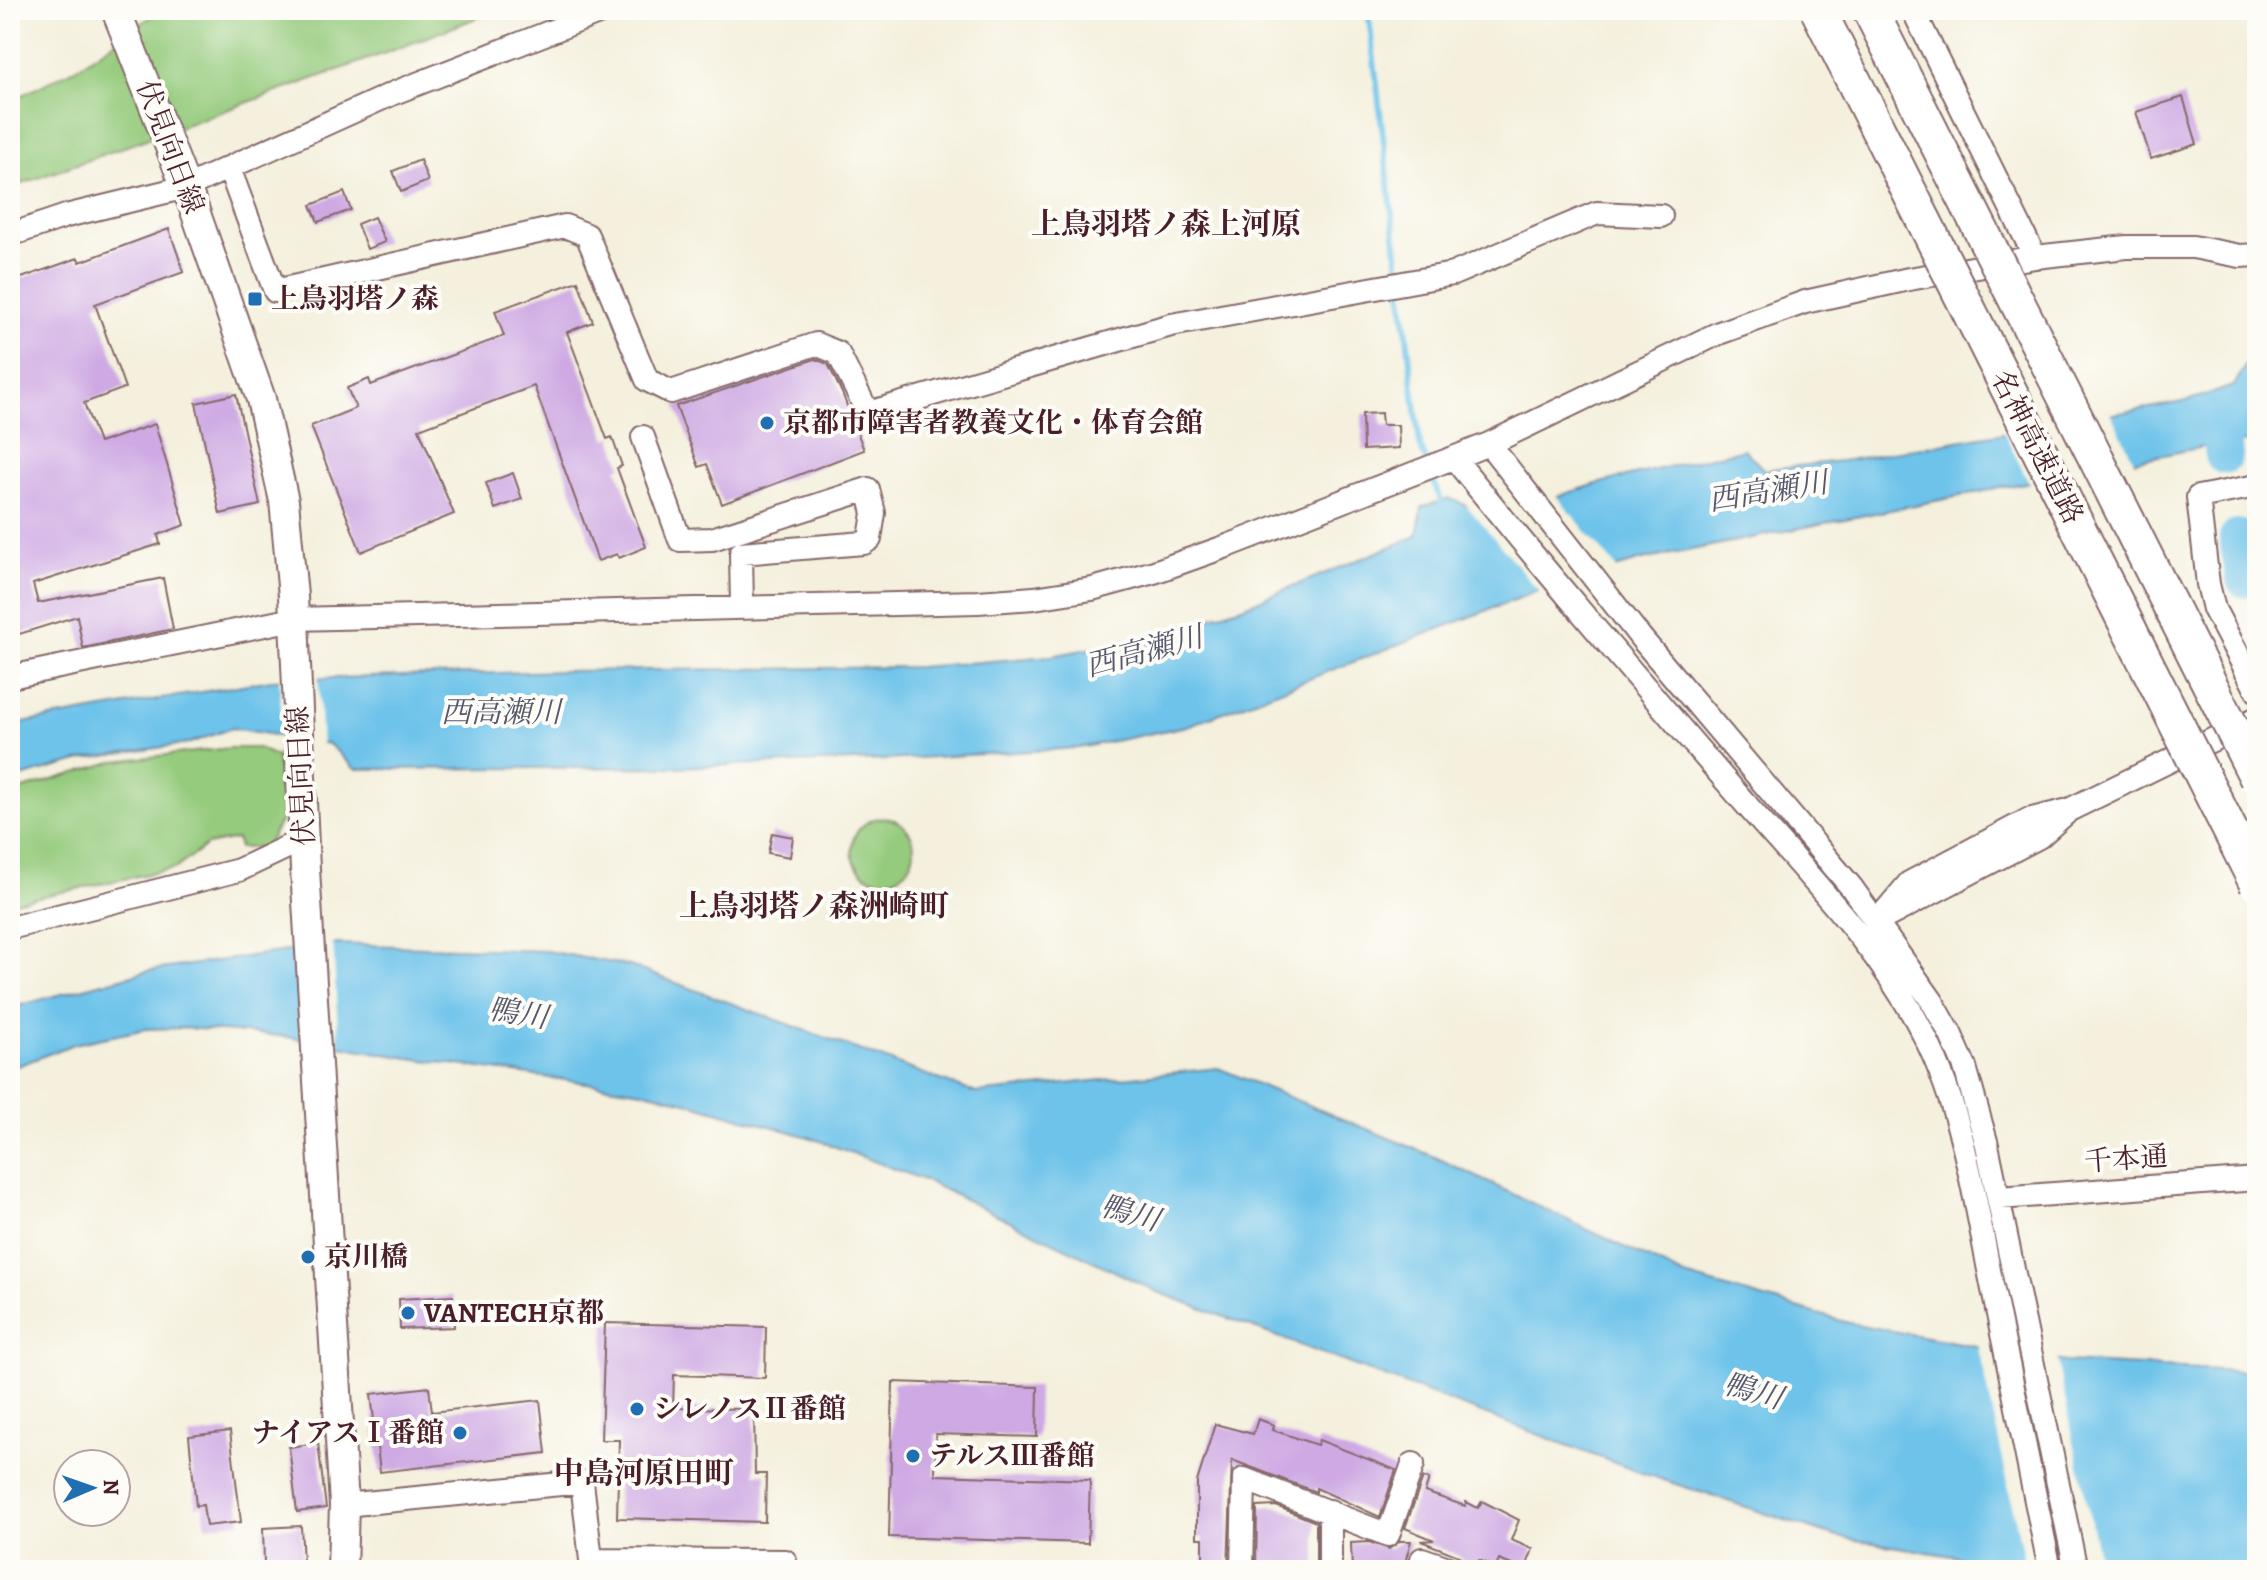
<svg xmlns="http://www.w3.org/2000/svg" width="2267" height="1580" font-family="Alegreya,'Noto Serif JP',serif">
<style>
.green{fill:#95cb7d;stroke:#707554;stroke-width:2}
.water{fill:#6dc3ea;stroke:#5c718a;stroke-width:2}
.pier{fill:#f4f0dd}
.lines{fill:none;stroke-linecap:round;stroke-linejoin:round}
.stream{stroke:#6dc3ea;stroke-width:6}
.river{stroke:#6dc3ea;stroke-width:38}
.building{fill:#cea9e3}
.minor-casing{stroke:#866869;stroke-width:26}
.major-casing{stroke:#866869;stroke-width:32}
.minor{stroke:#fff;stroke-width:22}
.major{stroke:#fff;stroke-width:28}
.highway-bridge-casing{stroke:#866869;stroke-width:38;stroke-linecap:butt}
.highway-bridge{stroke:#fff;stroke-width:34}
.poi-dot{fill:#1f6fb2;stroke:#fdfcf7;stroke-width:3}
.labels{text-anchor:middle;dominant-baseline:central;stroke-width:8;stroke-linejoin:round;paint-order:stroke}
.street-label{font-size:28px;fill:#4a1f2b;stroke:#fdfcf7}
.poi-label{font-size:28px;font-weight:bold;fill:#4a1f2b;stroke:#fdfcf7;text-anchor:start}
.neighbourhood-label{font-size:30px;font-weight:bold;fill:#4a1f2b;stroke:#fdfcf7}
.water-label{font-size:30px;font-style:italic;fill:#56586e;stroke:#fdfcf7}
</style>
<rect width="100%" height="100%" fill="#fdfcf7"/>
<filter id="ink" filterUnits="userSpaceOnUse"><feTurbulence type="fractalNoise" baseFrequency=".0125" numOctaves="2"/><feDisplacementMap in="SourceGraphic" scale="16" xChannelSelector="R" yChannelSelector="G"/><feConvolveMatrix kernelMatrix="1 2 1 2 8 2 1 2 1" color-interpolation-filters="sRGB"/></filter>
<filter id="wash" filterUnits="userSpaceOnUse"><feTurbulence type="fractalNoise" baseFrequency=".006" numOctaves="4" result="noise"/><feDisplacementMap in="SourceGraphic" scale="32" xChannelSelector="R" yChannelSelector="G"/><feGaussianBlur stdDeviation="1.8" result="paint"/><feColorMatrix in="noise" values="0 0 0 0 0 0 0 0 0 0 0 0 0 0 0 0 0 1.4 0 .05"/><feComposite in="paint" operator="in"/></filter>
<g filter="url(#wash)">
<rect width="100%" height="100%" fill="#f4f0dd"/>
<path class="green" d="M161 10H497L399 48 10 188V101L75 69Z
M230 748H258L277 757 281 820 266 847 239 848 237 839 207 845 176 868 10 903V793L115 761Z
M852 849a31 31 0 1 1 62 0a31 31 0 1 1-62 0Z"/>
<path class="water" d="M2257 344V441L2208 446 1642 560 1535 592 1187 726 1079 748 885 760 673 767 355 769 329 744 232 728 190 743 86 759 10 780V725L271 680 561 671 919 667 1051 656 1146 638 1242 607 1417 536 1422 507 1449 498 1492 517 1600 483 1744 449 1764 470 1848 460 2183 402 2234 386Z
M335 944 546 951 630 966 976 1093 1218 1068 1435 1157 1685 1276 1849 1323 2065 1362 2257 1372V1570H2037L1837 1537 1636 1471 1158 1292 924 1180 812 1138 650 1092 409 1058 281 1036 186 1028 146 1029 74 1044 10 1069V1008L147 971Z"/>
<path class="pier" d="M2109 410 2136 465 2030 485 2002 429Z
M1554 493 1619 571 1542 595 1461 499 1492 512Z
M279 675H318L322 747 283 741Z
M333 940 339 1050 330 1049 323 941Z
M1978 1342 2056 1356 2101 1570H2026Z"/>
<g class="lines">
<path class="stream" d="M1368 10 1420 445 1443 506"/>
<path class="river" d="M2219 421 2224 455
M2238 538 2245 579 2257 577"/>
</g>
<g id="blocks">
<path class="building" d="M2183 97 2197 144 2151 159 2136 112Z
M420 160 428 181 401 192 393 171Z
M344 192 351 210 318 222 311 205Z
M374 217 385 242 367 249 357 224Z
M169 229 184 272 95 304 125 388 84 403 99 443 155 424 185 525 158 535 160 544 33 584 38 603 163 578 173 629 83 648 77 616 10 637V282L78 258 80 262Z
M578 281 593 322 567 332 607 439 612 437 622 466 617 468 646 547 619 558 617 554 598 561 534 386 419 429 454 514 361 552 311 426 356 408 347 388 369 379 371 385 504 336 495 311Z
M815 359 828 364 842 393 864 450 722 504 707 464 699 467 676 406Z
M236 394 260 505 220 514 196 403Z
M1381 413 1382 425H1398L1399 448 1363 450 1362 414Z
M513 473 522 499 495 509 486 483Z
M772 833 793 837 790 857 768 853Z
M453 1296 454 1327 400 1329 399 1299Z
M605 1323 766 1327 765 1378 674 1375 673 1408 754 1409 755 1474H766L765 1522 617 1518 619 1440H601Z
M893 1382 1038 1387 1037 1437 936 1434 935 1475 1090 1480 1088 1543 889 1537Z
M429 1387 432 1412 540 1400 546 1453 380 1472 371 1394Z
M1258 1419 1274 1425 1273 1430 1317 1445 1319 1440 1396 1470 1380 1517 1316 1488V1492L1232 1460 1228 1570H1203V1538H1197V1482L1215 1424 1253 1434Z
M230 1431 241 1522 206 1526 203 1505 196 1506 189 1436Z
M318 1443 326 1508 297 1512 289 1447Z
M1423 1478 1429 1479 1425 1492 1465 1506 1466 1502 1478 1508 1482 1501 1519 1520 1511 1540 1533 1549 1525 1570 1499 1560 1496 1567 1479 1560 1477 1566 1465 1562 1459 1556 1421 1541 1434 1540 1405 1528Z
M1276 1506 1316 1522V1570H1256L1257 1507Z
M301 1526 303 1563 264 1564 263 1528Z
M1400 1541H1411L1403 1570H1352L1351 1543 1369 1542 1389 1549Z"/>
</g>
</g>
<g filter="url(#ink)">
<use href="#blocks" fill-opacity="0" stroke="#866869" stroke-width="2"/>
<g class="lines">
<defs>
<path id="minor" d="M1913 10 2035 257
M229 168 275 291 565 226 587 235 647 380 671 392 816 344 838 353 868 413 1171 325 1453 274 1597 213 1661 216
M10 235 66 216 186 187 394 93 606 10
M643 437 680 540 712 539 868 489 874 513 870 539 864 543 741 553 742 607
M1489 444 1641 638 1852 888 1932 1001 1950 1033 1965 1067 1987 1145 2076 1570
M1454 458C1548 575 1646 688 1744 802 1808 876 1882 950 1926 1039 1961 1110 1974 1193 1989 1270 2010 1370 2030 1470 2050 1570
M2257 486 2198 497 2208 584 2214 609 2257 691
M10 677 294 619 978 602 1034 598 1092 589 1154 572 1230 545 1489 444 1719 333 1805 302 1909 279 2035 257 2127 247H2193L2240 256 2257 255
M1888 916 2039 837 2065 814
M1877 921 1909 883 2028 820 2069 810 2257 718
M10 928 239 870 304 839
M1999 1198 2257 1179
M344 1505 582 1482 591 1560 785 1561 784 1570
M1330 1511V1570
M1242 1570 1244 1479 1388 1535 1413 1464
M1422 1570V1559L1454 1570"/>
<path id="major" d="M116 10 194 208 261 399 284 501 293 596 305 869 344 1505 342 1570"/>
</defs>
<use href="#minor" class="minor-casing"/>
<use href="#major" class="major-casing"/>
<use href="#minor" class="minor"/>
<use href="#major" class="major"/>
<defs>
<path id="highway-bridge" d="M1818 10 2257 884
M1870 10 2257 778"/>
</defs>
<use href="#highway-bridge" class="highway-bridge-casing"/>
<use href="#highway-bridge" class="highway-bridge"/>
</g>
</g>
<g class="poi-dot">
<rect x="247" y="291" width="16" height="16" rx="4"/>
<circle cx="767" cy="423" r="8"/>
<circle cx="308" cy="1257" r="8"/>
<circle cx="408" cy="1313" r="8"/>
<circle cx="637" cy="1409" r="8"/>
<circle cx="460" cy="1433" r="8"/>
<circle cx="913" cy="1456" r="8"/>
</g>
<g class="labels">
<g class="street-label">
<text transform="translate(170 147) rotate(69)">伏見向日線</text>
<text transform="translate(2037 447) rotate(63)">名神高速道路</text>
<text transform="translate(301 776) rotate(-93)">伏見向日線</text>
<text transform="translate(2126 1159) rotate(-4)">千本通</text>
</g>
<g class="poi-label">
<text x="271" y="299">上鳥羽塔ノ森</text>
<text x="783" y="423">京都市障害者教養文化・体育会館</text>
<text x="324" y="1257">京川橋</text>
<text x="424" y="1313">VANTECH京都</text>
<text x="653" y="1409">シレノスⅡ番館</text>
<text x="444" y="1433" text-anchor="end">ナイアスⅠ番館</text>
<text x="929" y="1456">テルスⅢ番館</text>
</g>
<g class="neighbourhood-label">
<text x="1166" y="224">上鳥羽塔ノ森上河原</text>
<text x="814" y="906">上鳥羽塔ノ森洲崎町</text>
<text x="644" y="1473">中島河原田町</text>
</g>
<g class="water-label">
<text transform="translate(1768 491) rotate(-9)">西高瀬川</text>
<text transform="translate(1144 651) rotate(-15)">西高瀬川</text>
<text x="501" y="712">西高瀬川</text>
<text transform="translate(518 1013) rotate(9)">鴨川</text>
<text transform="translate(1130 1213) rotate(16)">鴨川</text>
<text transform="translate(1753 1391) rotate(16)">鴨川</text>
</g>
</g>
<rect width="2267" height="1580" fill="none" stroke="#fdfcf7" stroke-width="40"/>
<g transform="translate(92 1488) rotate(88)"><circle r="38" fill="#fdfcf7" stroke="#b5a4a5" stroke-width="2"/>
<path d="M0-6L14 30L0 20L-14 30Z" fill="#1f6fb2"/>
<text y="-12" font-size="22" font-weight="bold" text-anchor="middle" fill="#4a1f2b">N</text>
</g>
</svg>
